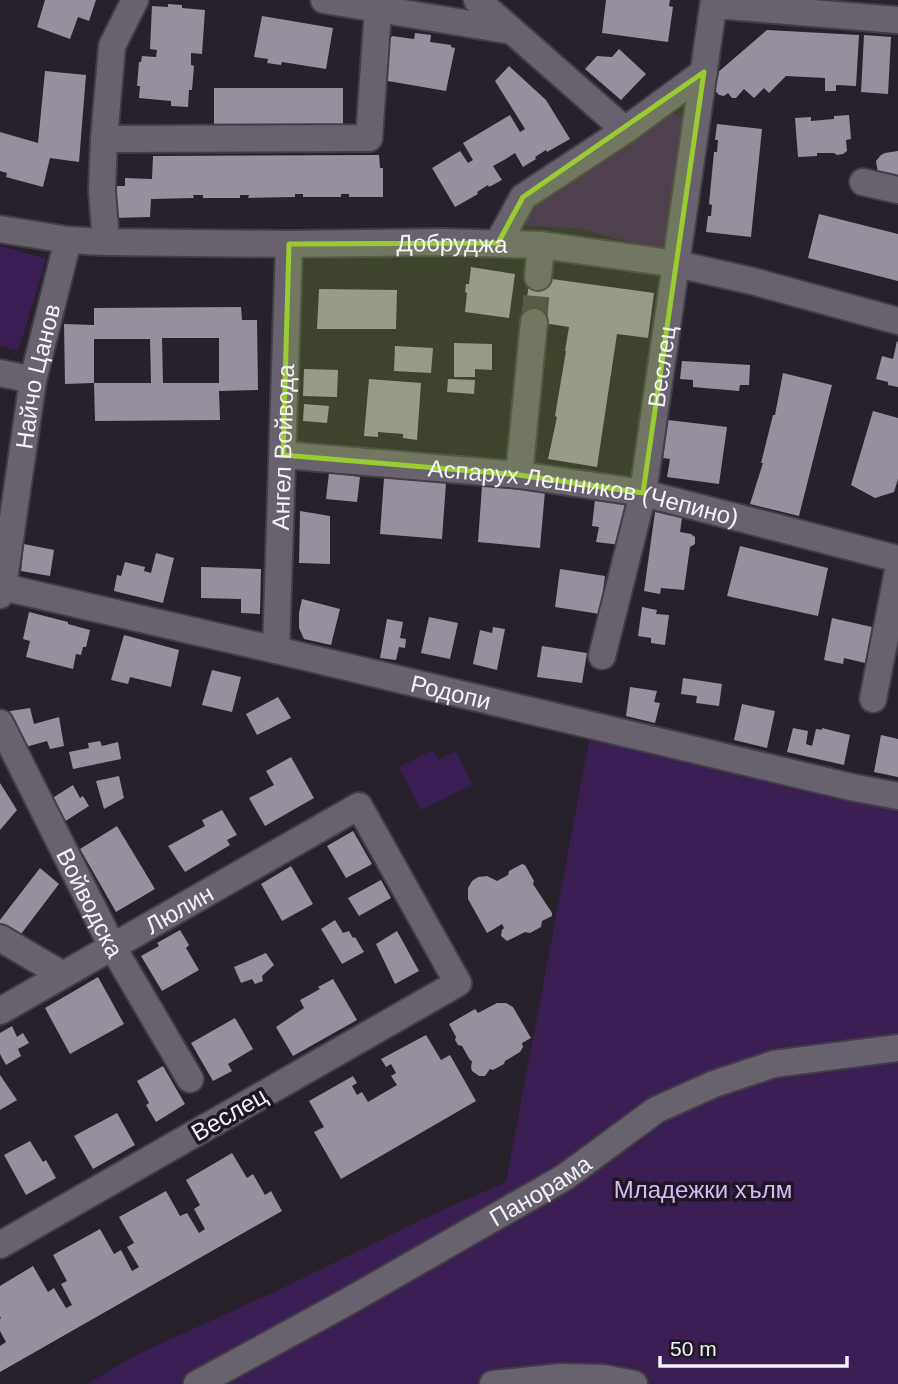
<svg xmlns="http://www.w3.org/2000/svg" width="898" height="1384" font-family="Helvetica,sans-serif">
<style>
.green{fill:#3b1f54}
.building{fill:#96909e;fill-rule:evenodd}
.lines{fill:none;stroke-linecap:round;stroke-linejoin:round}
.minor-tunnel{stroke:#46404b;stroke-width:26;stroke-dasharray:26 13;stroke-linecap:butt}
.minor-casing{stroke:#423e47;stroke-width:30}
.minor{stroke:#68626f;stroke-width:26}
.marked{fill:#9bcb33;fill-opacity:0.2;stroke:#9bcb33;stroke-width:5;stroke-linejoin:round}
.labels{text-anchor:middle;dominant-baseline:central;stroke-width:7;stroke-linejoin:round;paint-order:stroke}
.street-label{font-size:24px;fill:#f4f1f9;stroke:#1d1823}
.park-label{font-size:24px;fill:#d6b9f7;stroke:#1d1823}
</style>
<rect width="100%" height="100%" fill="#27212c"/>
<path class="green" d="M664 107 684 119 667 249 660 250 577 228 527 226 523 220V212Z
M0 246 46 259 18 351 0 346Z
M592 725 898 796V1384H87L138 1354 283 1288 425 1218 506 1182Z
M433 750 438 760 456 751 472 785 421 810 399 767Z"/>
<path class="building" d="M45 0H96L89 21 78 17 70 39 37 27Z
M606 0H670L669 6 673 7 668 42 602 33Z
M168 4 182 5V8L205 10 202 54 191 53V65L194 66 192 90H189L188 107 171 106V101L139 98 140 86H137L139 62H141L142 56 156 57 157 50 150 49 152 6 168 7Z
M262 16 333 28 326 69 282 62 281 65 267 63 268 59 254 57Z
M767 30 859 35 856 86 836 85V91H825V78L786 76 769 93 764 88 754 98 744 89 736 98H732L728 93 724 96 719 95 714 89 716 83 715 82 716 74Z
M415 33 431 35 430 42 451 45V47L455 48 446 91 382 80 389 37H392V36L414 39Z
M864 35 891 37 888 94 861 92Z
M619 49 646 74 621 100 585 69 597 56 612 57Z
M509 66 546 100 570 139 547 152 546 150 535 157 536 159 523 167 515 153 504 160 493 166 502 180 489 187 488 185 477 192 478 194 455 207 432 168 460 151 468 163 473 160 463 143 510 115 520 132 525 129 495 81Z
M45 71 86 75 79 162 50 158 43 187 6 177 7 173 0 171V132L38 143Z
M214 88H343V130H214Z
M849 115 851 139 846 140 847 151 843 154 837 155 834 153H817V156L798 157 795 118 811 117V121L834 119V116Z
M717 124 762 129 751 237 706 232 708 216H711L712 205 709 204 714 152H717L718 140H715Z
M898 151V180L878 173 876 161 881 155 885 153Z
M379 155 380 168H383V197H349V194H341V197H303V194H295V197L248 198 249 195H240V198H203V195H193L194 198 151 199 150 217 112 218 114 186H125V178L152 179 153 156Z
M819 214 898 234V281L808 258Z
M471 267 515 274 509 318 465 312 467 293 465 292 466 284H469Z
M530 276 654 293 648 338 617 334 597 467 548 459 557 417 555 416 566 351H565L569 327 524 320Z
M319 289 397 290 396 329H317Z
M241 307 242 320H257L258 390 219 391 220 420 95 421 94 383 65 384 64 324 94 325V308ZM162 338H219V383H163ZM94 339H150L151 383H94Z
M897 341 898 342V387L888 385V382L876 379 882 356 893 359Z
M454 343 492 344V370L475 369V377H454Z
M395 346 433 348 431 373 394 371Z
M682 361 750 365 749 385H740L739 391 693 387V380L680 379Z
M304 369 338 370 337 397 303 396Z
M783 373 832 385 799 516 750 504 763 463H761L773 415H775Z
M369 379 421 383 417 440 403 438V434L378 432V437L364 436Z
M448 379 475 380 474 394 447 392Z
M304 404 329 406 327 423 303 421Z
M873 411 898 418V479L894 492 875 498 851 485Z
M668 420 727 427 719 484 667 477 670 459 663 458Z
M329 473 360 477 357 502 326 499Z
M384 478 446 483 442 539 380 534Z
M482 486 545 491 540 548 478 542Z
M595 500 626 504 621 545 596 542 599 527 592 526Z
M300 511 330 516V564L299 563Z
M655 512 682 518 680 532 691 534 695 537V544L690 547 684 590 661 588 660 594 644 591Z
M24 544 54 550 50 576 21 571Z
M740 546 828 568 818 616 727 596Z
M156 553 174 558 163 603 114 591 117 575 121 576 125 562 145 567 144 571 151 573Z
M201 567 261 569 260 614 241 613V599L201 598Z
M560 569 605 576 600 614 555 607Z
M302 599 340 609 331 645 304 639 299 628V613Z
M642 607 657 610 656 614 669 615 665 645 651 643V638L638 636Z
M29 612 68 622V624L90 630 86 647H83L81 655 76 654 73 669 26 657 30 641 23 639Z
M429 617 458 623 450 659 421 653Z
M832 618 872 627 865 663 844 658 843 664 824 660Z
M387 619 403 622 400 638 406 639 405 648 399 647 396 660 380 658Z
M493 627 505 629 497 670 473 664 480 630 492 633Z
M124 635 179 650 171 687 130 677 128 684 111 680Z
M542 646 587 653 582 683 537 677Z
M212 670 241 677 232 712 202 705Z
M683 678 722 684 719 706 696 703 697 696 681 694Z
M630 687 657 691 654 702 660 703 655 723 626 716Z
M278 697 291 718 257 735 246 714Z
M742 704 775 711 767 748 734 740Z
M30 708 34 724 59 717 64 746 50 749 47 741 22 748 9 726 10 711Z
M793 728 808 731 806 744 812 746 816 729 822 730V728L850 735 844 765 787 752Z
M881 735 898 739V777L874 772Z
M100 741 102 746 118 742 121 759 73 769 69 752 89 748 88 743Z
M291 757 314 798 265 826 249 798 274 785 266 771Z
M119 776 124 798 104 809 96 781Z
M0 783 17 810 0 830Z
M73 785 80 798 83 796 89 806 64 822 51 799Z
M222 810 237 835 227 840 230 845 185 872 168 846 205 826 202 820Z
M117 826 155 889 116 912 80 849Z
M353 831 372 864 346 878 327 846Z
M522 864 525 865 534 881 533 884 552 913V916L542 921 541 927 530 933 525 932 507 941 501 936 502 930 504 928 502 924 487 933 468 899V888L472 881 478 877 487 876 497 881 508 875 509 871Z
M291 866 313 904 282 921 261 884Z
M40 868 59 884 18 938 0 927V920Z
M381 880 391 898 359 916 348 898Z
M335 920 343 933 349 931 353 938 355 937 364 952 342 964 321 929Z
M180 930 189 945 186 948 199 970 162 991 141 956 159 946 157 943Z
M397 931 419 971 395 984 376 944Z
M266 953 274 965 262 976 263 981 255 984 252 979 241 983 234 967Z
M98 977 124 1024 70 1054 45 1008Z
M333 979 357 1020 293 1056 276 1027 304 1008 300 1000 320 989 318 987Z
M497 1003H506L513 1007 531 1038 522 1043 523 1047 520 1052 505 1061 504 1064 493 1070 490 1069 485 1076H479L472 1071 471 1067 472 1061 470 1060 462 1046 458 1045 455 1040 456 1037 449 1024 475 1009 478 1013Z
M235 1018 253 1049 228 1064 232 1071 213 1081 191 1043Z
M12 1026 17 1037 23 1033 29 1043 18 1049 21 1056 6 1065 0 1054V1033Z
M426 1035 441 1060 450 1055 476 1101 341 1179 314 1132 324 1127 309 1101 353 1076 357 1083 352 1086 357 1095 362 1092 368 1102 397 1085 391 1076 396 1073 391 1064 386 1067 381 1059Z
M163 1066 185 1104 156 1122 146 1105 149 1103 137 1081Z
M0 1075 17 1100 0 1110Z
M117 1113 135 1145 93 1169 74 1136Z
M30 1141 43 1162 46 1160 56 1178 26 1195 4 1155Z
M232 1153 247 1178 253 1174 265 1195 271 1191 282 1211 0 1372V1346L6 1342 0 1331V1319L1 1318 0 1316V1286L33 1266 48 1292 54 1288 66 1308 72 1305 61 1284 67 1281 53 1255 100 1229 114 1254 121 1250 132 1271 139 1267 127 1247 134 1243 119 1217 166 1191 180 1216 187 1213 199 1233 205 1229 194 1209 200 1205 186 1180Z"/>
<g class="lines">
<path class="minor-tunnel" d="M534 322 538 277"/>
<defs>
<g id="minor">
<path d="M324 0 512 31"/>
<path d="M477 0 625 130"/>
<path d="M714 5 898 20"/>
<path d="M104 139 369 138 378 9"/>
<path d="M863 182 898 190"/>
<path id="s1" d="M0 229 68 240 106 242 289 244 443 242 541 245 677 264 752 281 898 321"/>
<path d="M106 242 102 191 104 139 112 46 135 0"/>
<path d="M498 243 523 197 625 130 704 72"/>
<path d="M538 277 541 245"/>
<path d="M0 373 33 380"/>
<path id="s2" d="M283 455 519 475 643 493 898 559"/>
<path d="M519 475 534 322"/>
<path id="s3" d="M3 587 276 650 851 787 898 796"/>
<path id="s4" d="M0 595 3 587 33 380 68 240"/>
<path id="s5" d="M276 650 289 244"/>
<path id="s6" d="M602 656 643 493 714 0"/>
<path d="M873 699 898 571"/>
<path id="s7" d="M0 723 112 946 190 1079"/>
<path d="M0 938 63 975"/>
<path id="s8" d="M0 1011 359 806 458 983 0 1245"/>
<path id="s9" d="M197 1384 347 1302 565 1177 656 1110 714 1084 774 1064 898 1048"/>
<path d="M493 1384 561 1377 603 1378 634 1384"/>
</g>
</defs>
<use href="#minor" class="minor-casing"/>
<use href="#minor" class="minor"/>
</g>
<path class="marked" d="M704 72 643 493 519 475 283 455 289 244 498 243 523 197Z"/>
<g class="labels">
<g class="street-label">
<text stroke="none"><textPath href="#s1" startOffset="453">Добруджа</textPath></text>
<text stroke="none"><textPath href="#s6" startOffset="296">Веслец</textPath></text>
<text stroke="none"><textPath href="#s4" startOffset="222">Найчо Цанов</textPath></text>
<text stroke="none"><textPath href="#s5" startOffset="203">Ангел Войвода</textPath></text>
<text stroke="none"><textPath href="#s2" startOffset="303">Аспарух Лешников (Чепино)</textPath></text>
<text stroke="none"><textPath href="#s3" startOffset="460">Родопи</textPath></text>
<text stroke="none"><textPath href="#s7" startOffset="201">Войводска</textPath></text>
<text stroke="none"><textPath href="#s8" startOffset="206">Люлин</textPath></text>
<text transform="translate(229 1114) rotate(-30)">Веслец</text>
<text stroke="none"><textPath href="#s9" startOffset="394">Панорама</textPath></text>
</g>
<g class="park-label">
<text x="703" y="1189">Младежки хълм</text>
</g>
</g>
<path d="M660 1356v10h187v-10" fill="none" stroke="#f4f1f9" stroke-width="3.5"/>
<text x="670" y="1356" font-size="21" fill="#f4f1f9" stroke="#1d1823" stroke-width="5" paint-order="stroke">50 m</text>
</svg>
